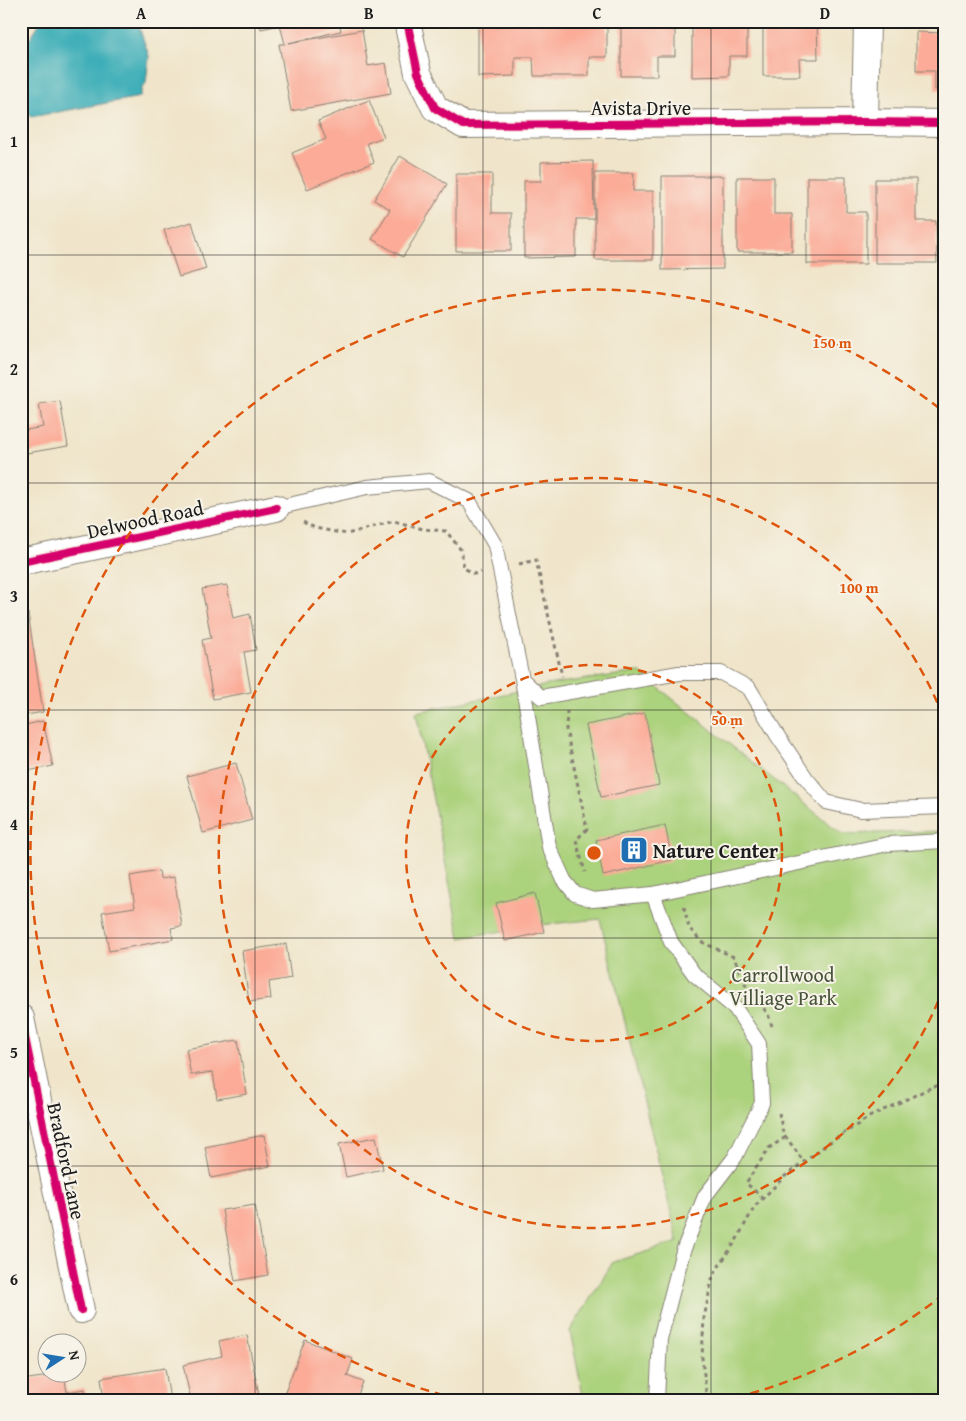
<svg xmlns="http://www.w3.org/2000/svg" width="966" height="1421" font-family="'Gentium Book Plus',serif">
<style>
.green{fill:#abd27c;stroke:#64774c}
.water{fill:#3eaeb8;stroke:#2d656a}
.building{fill:#fbab97}
.lines{fill:none;stroke-linecap:round;stroke-linejoin:round}
.service-casing{stroke:#868073;stroke-width:16}
.minor-casing{stroke:#868073;stroke-width:28}
.path{stroke:#868073;stroke-width:3;stroke-dasharray:4 4;stroke-linecap:butt}
.service{stroke:#fff;stroke-width:14}
.minor{stroke:#fff;stroke-width:26}
.cycleway-casing{stroke:#f7f3e8;stroke-width:11}
.cycleway{stroke:#d6006c;stroke-width:8}
.grid{fill:none;stroke:#1c1c1c;stroke-width:1;stroke-opacity:0.55}
.ring{fill:none;stroke:#de560d;stroke-width:2.5;stroke-dasharray:9 6}
.labels{text-anchor:middle;dominant-baseline:central;stroke-width:4;stroke-linejoin:round;paint-order:stroke}
.street-label{font-size:20px;fill:#1c1c1c;stroke:#f7f3e8}
.poi-label{font-size:20px;font-weight:bold;fill:#1c1c1c;stroke:#f7f3e8;text-anchor:start}
.park-label{font-size:20px;fill:#475339;stroke:#f7f3e8}
.centre{fill:#de560d;stroke:#f7f3e8;stroke-width:2.5}
.ring-label{font-size:15px;text-anchor:middle;font-weight:bold;fill:#de560d;stroke:#f7f3e8;stroke-width:4;stroke-linejoin:round;paint-order:stroke}
.neatline{fill:none;stroke:#1c1c1c;stroke-width:2}
.grid-label{font-size:16px;text-anchor:middle;font-weight:bold;fill:#1c1c1c}
</style>
<rect width="100%" height="100%" fill="#f7f3e8"/>
<filter id="ink" filterUnits="userSpaceOnUse"><feTurbulence type="fractalNoise" baseFrequency=".02" numOctaves="2"/><feDisplacementMap in="SourceGraphic" scale="10" xChannelSelector="R" yChannelSelector="G"/><feConvolveMatrix kernelMatrix="1 2 1 2 8 2 1 2 1" color-interpolation-filters="sRGB"/></filter>
<filter id="wash" filterUnits="userSpaceOnUse"><feTurbulence type="fractalNoise" baseFrequency=".0096" numOctaves="4" result="noise"/><feDisplacementMap in="SourceGraphic" scale="20" xChannelSelector="R" yChannelSelector="G"/><feGaussianBlur stdDeviation="1.12" result="paint"/><feColorMatrix in="noise" values="0 0 0 0 0 0 0 0 0 0 0 0 0 0 0 0 0 1.4 0 .05"/><feComposite in="paint" operator="in"/></filter>
<g filter="url(#wash)">
<rect width="100%" height="100%" fill="#f0e5ca"/>
<path class="green" d="M639 672 842 834 945 831V1400H584L570 1331 613 1262 678 1242 600 919 539 925 460 938 416 712 553 684Z"/>
<path class="water" d="M41 21H137L149 56 146 83 142 88 140 97 31 117 21 89V59L26 44Z"/>
<g id="blocks">
<path class="building" d="M259 21H339L341 31 289 43 362 30 368 66 386 63 391 93 291 111 279 44H285L280 25 261 29Z
M478 21H607V57H589V76H534L533 57H515V76L478 77Z
M621 21H675V56H657V76H621Z
M692 21H747V56H729V76L692 77Z
M781 21H817L818 59H799L800 76H763V25H781Z
M916 32 945 33V90H935V71H916Z
M369 100 384 137 367 143 374 162 307 189 292 153 326 139 318 121Z
M400 156 447 184 403 257 372 239 390 209 374 200Z
M593 161 594 219H576V257L524 258V181H541V162Z
M595 173H634L633 191H653V260H595Z
M456 174H492V213H511V251H456Z
M662 176H723V269L662 270Z
M737 177H774V214H792V252H737Z
M807 177H846V212H866V264H807Z
M875 179H916V221H936L937 263H875Z
M192 222 206 269 179 277 164 230Z
M60 401 68 446 21 454V431L43 427 39 404Z
M227 585 233 618 250 614 256 650 244 652 251 692 213 699 202 640 211 638 202 589Z
M28 613 43 712 21 716V614Z
M645 713 659 785 601 797 586 725Z
M43 721 53 766 22 772 21 766V726Z
M236 763 252 820 203 833 187 776Z
M665 825 672 860 603 876 596 840Z
M159 871 160 879 174 877 182 926 171 928 173 939 109 951 102 912 135 907 130 876Z
M535 893 544 932 505 941 496 903Z
M286 944 291 978 269 982 271 999 249 1002 242 951Z
M238 1040 247 1094 217 1099 213 1072 191 1075 186 1049Z
M264 1135 270 1166 211 1178 205 1147Z
M376 1137 383 1169 346 1177 339 1144Z
M255 1205 268 1275 235 1281 222 1210Z
M247 1335 260 1400H191L183 1365 222 1356 219 1341Z
M305 1340 353 1359 347 1376 363 1382 356 1400H282Z
M165 1368 170 1400H104L101 1378Z
M64 1374 67 1392 85 1389 87 1400H21V1380Z"/>
</g>
</g>
<g filter="url(#ink)">
<use href="#blocks" fill-opacity="0" stroke="#868073" stroke-width="1"/>
<g class="lines">
<defs>
<path id="service" d="M276 508 367 487 429 481 469 501 495 545 522 679 541 697 679 673H721L749 688 777 735 806 778 826 802 861 810 945 807
M522 679 549 847 564 880 575 894 593 900 653 894
M657 1400 660 1339 683 1251 705 1196 735 1157 762 1103 759 1044 735 1008 694 974 671 942 653 894 888 844 945 841"/>
<path id="minor" d="M407 21 418 73 435 108 463 125 865 122 945 123
M865 122 867 21
M21 562 276 508
M21 1018 81 1310"/>
</defs>
<use href="#service" class="service-casing"/>
<use href="#minor" class="minor-casing"/>
<path class="path" d="M303 522 315 528 347 534 394 521 423 529 446 531 461 550 464 568 474 574 481 572
M519 564 536 560 562 676
M567 711 566 729 587 829 576 840 585 872
M684 907 689 928 702 942 734 957 744 983 768 1014 772 1026
M779 1113 783 1133 804 1162
M763 1198 746 1183 769 1148 786 1137
M707 1400 702 1358 704 1318 713 1275 737 1239 755 1206 784 1177 830 1142 871 1116 928 1089 945 1083"/>
<use href="#service" class="service"/>
<use href="#minor" class="minor"/>
<defs>
<path id="cycleway" d="M407 21 418 73 435 108 463 125 865 122 945 123
M21 562 276 508
M21 1018 81 1310"/>
</defs>
<use href="#cycleway" class="cycleway-casing"/>
<use href="#cycleway" class="cycleway"/>
</g>
</g>
<path class="grid" d="M255 21V1400M483 21V1400M711 21V1400M21 255H945M21 483H945M21 710H945M21 938H945M21 1166H945"/>
<g class="ring">
<circle cx="594" cy="853" r="188"/>
<path d="M944 987A375 375 0 1 1 944 719"/>
<path d="M944 1294A563 563 0 0 1 730 1399M458 1399A563 563 0 1 1 944 412"/>
</g>
<defs>
<symbol id="building-square" viewBox="-11 -11 22 22"><rect x="-9" y="-9" width="18" height="18" rx="4" fill="#1f6fb2" stroke="#f7f3e8"/><path d="M-4-6H4V6H1V3H-1V6H-4ZM-2.5-4.3h1.7v1.8h-1.7ZM.8-4.3h1.7v1.8H.8ZM-2.5-1h1.7V.8h-1.7ZM.8-1h1.7V.8H.8Z" fill="#fff"/></symbol>
</defs>
<g fill-rule="evenodd">
<use href="#building-square" x="618" y="834" width="32" height="32"/>
</g>
<g class="labels">
<g class="street-label">
<text x="641" y="107">Avista Drive</text>
<text transform="translate(145 519) rotate(-12)">Delwood Road</text>
<text transform="translate(67 1161) rotate(78)">Bradford Lane</text>
</g>
<g class="poi-label">
<text x="653" y="850">Nature Center</text>
</g>
<g class="park-label">
<text x="783" y="974">Carrollwood<tspan x="783" dy="23">Villiage Park</tspan></text>
</g>
</g>
<circle cx="594" cy="853" r="8" class="centre"/>
<g class="ring-label">
<text x="832" y="348">150 m</text>
<text x="859" y="593">100 m</text>
<text x="727" y="725">50 m</text>
</g>
<rect width="966" height="1421" fill="none" stroke="#f7f3e8" stroke-width="55"/>
<g transform="translate(62 1358) rotate(78)"><circle r="24" fill="#f7f3e8" stroke="#9f9d96"/>
<path d="M0-4L9 19L0 12L-9 19Z" fill="#1f6fb2"/>
<text y="-8" font-size="14" font-weight="bold" text-anchor="middle" fill="#1c1c1c">N</text>
</g>
<rect x="28" y="28" width="910" height="1366" class="neatline"/>
<g class="grid-label">
<text x="141" y="19">A</text>
<text x="369" y="19">B</text>
<text x="597" y="19">C</text>
<text x="825" y="19">D</text>
<text x="14" y="147">1</text>
<text x="14" y="375">2</text>
<text x="14" y="602">3</text>
<text x="14" y="830">4</text>
<text x="14" y="1058">5</text>
<text x="14" y="1285">6</text>
</g>
</svg>
